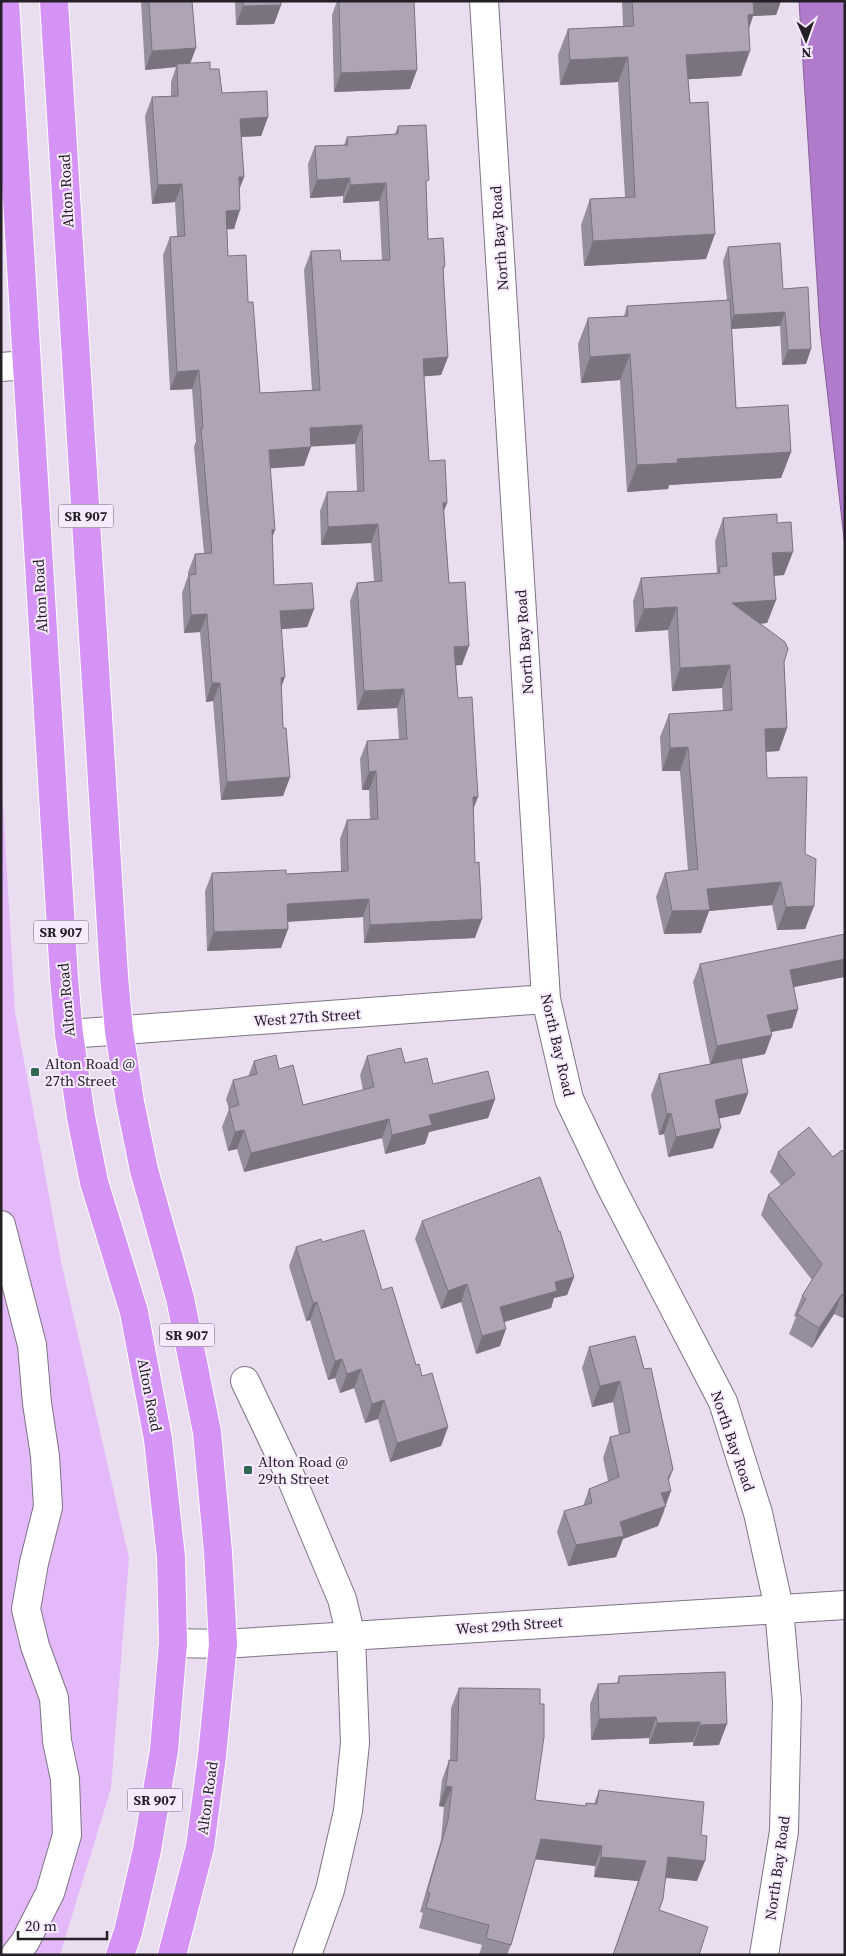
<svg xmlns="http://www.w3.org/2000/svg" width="846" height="1956" font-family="'Source Serif 4',serif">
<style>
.green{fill:#e3b9f9}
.water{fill:#b07bca;stroke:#866099}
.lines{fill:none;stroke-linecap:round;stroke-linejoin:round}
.minor-casing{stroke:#7e7384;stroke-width:30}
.highway-casing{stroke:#fff;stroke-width:30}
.minor{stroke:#fff;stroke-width:28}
.highway{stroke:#d493f5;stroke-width:28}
.wall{fill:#968d9d}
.shaded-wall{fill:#7a737f}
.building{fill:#afa4b6;stroke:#7a737f}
.poi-dot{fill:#2f6750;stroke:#f7eafe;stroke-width:2}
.labels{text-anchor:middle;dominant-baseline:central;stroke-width:4;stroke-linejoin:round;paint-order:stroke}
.shield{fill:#f7eafe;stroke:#645d68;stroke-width:1}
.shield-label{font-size:14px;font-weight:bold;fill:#252027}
.street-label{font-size:15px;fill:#252027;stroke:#f7eafe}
.poi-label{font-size:15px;fill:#252027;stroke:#f7eafe;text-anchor:start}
</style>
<rect width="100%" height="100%" fill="#eaddf0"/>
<path class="green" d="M1 770 15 1012 62 1266 129 1558 111 1788 60 1955H1Z"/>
<path class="water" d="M799 1H845V547L820 328Z"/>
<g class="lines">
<defs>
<path id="minor" d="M484 1 546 999 569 1099 611 1187 723 1402 758 1513 779 1608 787 1701 784 1831 764 1955
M1 367 26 365
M69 1034 546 999
M1 1225 32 1345 37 1403 45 1456 48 1507 34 1563 26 1609 35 1646 54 1698 57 1741 65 1779 67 1835 50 1893 25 1942 15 1955
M245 1381 292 1480 331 1573 342 1599 351 1636 355 1743 348 1811 330 1890 307 1955
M173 1643 223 1644 845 1605"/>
<path id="highway" d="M5 1 64 978 69 1034 81 1117 94 1182 134 1312 158 1439 171 1557 173 1643 164 1750 147 1850 128 1932 120 1955
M54 1 114 976 119 1031 130 1102 144 1170 180 1298 207 1432 218 1552 223 1644 212 1756 200 1847 172 1955"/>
</defs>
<use href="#minor" class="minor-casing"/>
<use href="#highway" class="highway-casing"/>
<use href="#minor" class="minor"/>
<use href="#highway" class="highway"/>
</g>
<path class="wall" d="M141 1H192L190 63 210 69 222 93 268 117 261 136 241 137 244 177 239 190 234 229H227L228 256 248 302 260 393 312 390 304 270 311 251 341 261 382 260 379 201 343 203V196L310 198 308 164 315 146 344 145 347 137 395 134 398 126 426 187 428 239 445 266 443 271 448 357 441 375 424 376 429 461 447 503 444 510 449 583 462 665H456L458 698 473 810 475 938 364 943 363 917 288 922V929L281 948 207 951 205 891 212 873 286 874 341 871 340 839 347 820H370L369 790H362L360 759 367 741 399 739 397 708 357 710 350 601 357 583 374 581 371 543 321 545 320 511 327 492 357 491 355 444 311 446 304 466 270 468 272 539 274 585 314 609 307 627 281 629V688L283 728 290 777 283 796 221 800 213 701 206 702 200 632 184 633 182 593 188 576V572L195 554 204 553 194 447 196 441 192 389 170 390 163 255 170 237 177 236 175 202 152 204 145 116 152 97 171 96V82L176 67 145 70Z
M235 1H281V5L274 24 236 25Z
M337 1H414L410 89 334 92 332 15Z
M622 1H781L776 15 753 16 749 28 741 76 688 79 690 103 706 259 584 266 581 225 590 199 625 197 618 82 560 85 558 55 568 29 623 26Z
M728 247 783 289 806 364 782 365 780 326 731 329 736 408 791 452 781 478 669 485 668 489 627 492 620 380 581 383 578 344 588 318 624 316 627 306 727 300 723 261Z
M723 518 777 523 784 575 774 576 776 600 767 623 760 624 784 662 787 728 779 751 766 752 767 778 805 854 814 906 805 929 777 930 772 905 709 911 701 933 664 934 656 897 665 873 688 871 680 771H662L660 737 669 714 723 711 722 688 672 691 668 630 635 632 633 601 641 578 717 573 715 541Z
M700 964 844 977 794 987 798 1009 792 1028 771 1032 765 1054 741 1059 748 1093 740 1114 719 1118 713 1148 668 1157 664 1134 659 1135 651 1095 659 1074 710 1064 693 982Z
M367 1056 405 1063 433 1084 495 1099 488 1118 429 1132 425 1144 385 1154 382 1138 244 1172 237 1149 228 1151 222 1127 229 1109 226 1099 233 1080 248 1077 254 1061 279 1069 303 1105 363 1090 360 1075Z
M778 1152 833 1157 845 1154V1319L834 1314 812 1348 789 1334 796 1317 794 1316 802 1296 812 1280 761 1215 768 1195 781 1185 770 1172Z
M422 1221 574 1277 567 1295 554 1298 551 1308 504 1322 500 1346 476 1354 461 1302 441 1309 415 1239Z
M322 1242 382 1290 416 1365 448 1427 441 1446 390 1462 378 1419 365 1423 354 1388 340 1393 335 1378 328 1380 310 1320 306 1321 289 1266 296 1247Z
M635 1336 673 1469 669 1480 664 1512 658 1526 623 1539 616 1557 568 1566 557 1532 564 1511 583 1506 589 1489 608 1481 603 1458 610 1437 619 1435 613 1402 592 1407 582 1368 589 1347Z
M725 1672 719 1745 693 1746V1742L649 1744V1738L591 1740 590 1704 598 1684 617 1683 619 1676Z
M459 1688 535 1800 585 1806 586 1803 594 1804 599 1790 701 1835 697 1881 665 1878 613 1955 638 1881 594 1877 595 1866 535 1859 511 1945 507 1955H479L482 1945 419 1928 423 1913 420 1912 441 1840 444 1807 439 1806 442 1780 449 1760H450L451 1708Z"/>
<path class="shaded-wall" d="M749 1H781L776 15 753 16 745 40Z
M281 5 274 24 236 25 243 6Z
M196 48 189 67 177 64 176 67 145 70 152 51Z
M750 51 741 76 677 80 686 55Z
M628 57 618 82 560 85 570 60Z
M417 70 410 89 334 92 341 73Z
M268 117 261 136 233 137 240 119Z
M239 177H244L237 195Z
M350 178 343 196 310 198 317 180Z
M386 183 379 201 343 203 350 185Z
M182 184 175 202 152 204 158 185Z
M240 210 234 229 219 230 226 211Z
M715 234 706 259 584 266 593 241Z
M785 312 780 326 729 329 734 315Z
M811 349 806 364 782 365 788 350Z
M630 354 620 380 581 383 590 357Z
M448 357 441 375 416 377 423 359Z
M199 370 192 389 170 390 177 372Z
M362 425 355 444 303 447 310 428Z
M311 447 304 466 262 469 269 450Z
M791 452 781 478 669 485 668 489 627 492 637 465 677 459Z
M443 503H447L440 521Z
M378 524 371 543 321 545 328 527Z
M272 530H275L268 549Z
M793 552 784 575 764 576 772 553Z
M776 600 767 623 724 626 732 603Z
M677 607 668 630 635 632 644 609Z
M314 609 307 627 273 630 280 611Z
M207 614 200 632 184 633 191 615Z
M469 646 462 665 448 666 454 647Z
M730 665 722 688 672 691 680 668Z
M285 677 278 696 281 678Z
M212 683H220L213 701 206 702Z
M404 689 397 708 357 710 364 691Z
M787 728 779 751 756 752 765 729Z
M688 747 680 771H662L670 748Z
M376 771 369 790H362L369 772Z
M290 777 283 796 221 800 227 782Z
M473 797H478L471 815Z
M781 882 772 905 709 911 701 933 664 934 672 911 707 889Z
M369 899 363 917 280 922 287 904Z
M814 906 805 929 777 930 786 907Z
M482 919 475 938 364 943 370 925Z
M288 929 281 948 207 951 214 932Z
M845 959V975L844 977 784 989 790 970Z
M798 1009 792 1028 760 1034 767 1015Z
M772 1035 765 1054 710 1065 717 1046Z
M748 1093 740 1114 708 1121 715 1100Z
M495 1099 488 1118 429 1132 425 1144 385 1154 392 1135 429 1115Z
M671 1113 664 1134 659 1135 667 1114Z
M389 1119 382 1138 244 1172 251 1153Z
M721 1128 713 1148 668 1157 676 1137Z
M244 1130 237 1149 228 1151 235 1132Z
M574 1277 567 1295 554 1298 551 1308 494 1325 500 1307 555 1282Z
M467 1284 461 1302 441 1309 448 1291Z
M842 1294 834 1314 812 1348 819 1328Z
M317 1302 310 1320 306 1321 313 1303Z
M506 1329 500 1346 476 1354 482 1336Z
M342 1359 335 1378 328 1380 335 1361Z
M361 1369 354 1388 340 1393 347 1374Z
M620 1381 613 1402 592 1407 600 1386Z
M384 1400 378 1419 365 1423 372 1404Z
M448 1427 441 1446 390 1462 397 1443Z
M673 1469 665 1490 671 1491 658 1526 623 1539 616 1557 568 1566 576 1545 620 1522 668 1478Z
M656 1717 649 1738 591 1740 599 1719Z
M700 1722 693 1742 649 1744 657 1723Z
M727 1724 719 1745 693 1746 700 1725Z
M446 1786 452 1787 444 1807 439 1806Z
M541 1839 602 1846 595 1866 533 1859Z
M601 1857 646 1861 638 1881 594 1877Z
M668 1857 705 1861 697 1881 661 1877Z"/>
<path class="building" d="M149 1H192L196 48 152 51Z
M243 1H281V5L243 6Z
M339 1H414L417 70 341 73Z
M632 1H753L754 14 748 15 750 51 686 55 690 103 708 102 715 234 593 241 590 199 635 197 628 57 570 60 568 29 634 26Z
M210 62V69H219L222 93 267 91 268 117 240 119 244 177H239L240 210 226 211 228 256 246 255 248 302H253L260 393 320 390 311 251 340 250 341 261 390 260 386 183 350 185V178L317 180 315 146 348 145 347 137 398 134V126L426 125 429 180 426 181 428 239 443 238 445 266 443 267 448 357 423 359 429 461 445 460 447 503H443L449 583 465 582 469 646 454 647 458 698 472 697 478 797H473L475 863 479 862 482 919 370 925 369 899 287 904 288 929 214 932 212 873 286 870V874L348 871 347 820 378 819 376 771 369 772 367 741 407 739 404 689 364 691 357 583 382 581 378 524 328 527 327 492 364 491 362 425 310 428 311 447 269 450 275 530H272L274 585 312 583 314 609 280 611 285 677 281 678 283 728H286L290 777 227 782 220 683H212L207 614 191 615 189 575 196 574 195 554 212 553 201 428H203L199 370 177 372 170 237 185 236 182 184 158 185 152 97 178 96 177 64Z
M780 243 783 289 808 287 811 349 788 350 785 312 734 315 728 247Z
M730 300 736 408 788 405 791 452 677 459 678 463 637 465 630 354 590 357 588 318 628 316 627 306Z
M777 514V523L791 522 793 552 772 553 776 600 732 603 785 642 788 649 784 662 787 728 765 729 767 778 807 777 805 854 816 859 814 906 786 907 781 882 707 889 710 910 672 911 665 873 698 869 688 747 670 748 669 714 732 710 730 665 680 668 677 607 644 609 641 578 720 573 719 567 727 566 723 518Z
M845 934V959L790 970 798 1009 767 1015 772 1035 717 1046 700 964Z
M401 1048 405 1063 427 1058 433 1084 488 1071 495 1099 429 1115 432 1125 392 1135 389 1119 251 1153 244 1130 235 1132 229 1108 239 1105 233 1080 257 1074 254 1061 276 1055 279 1069 293 1065 303 1105 374 1087 367 1056Z
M741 1058 748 1093 715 1100 721 1128 676 1137 671 1113 667 1114 659 1074Z
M809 1127 833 1157 842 1150 845 1154V1296L842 1294 819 1328 797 1314 806 1299 802 1296 822 1264 768 1195 795 1174 778 1152Z
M540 1177 559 1232 560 1231 574 1277 555 1282 557 1291 500 1307 506 1329 482 1336 467 1284 448 1291 422 1221Z
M364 1230 382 1290 392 1287 416 1365 419 1364 422 1376 432 1373 448 1427 397 1443 384 1400 372 1404 361 1369 347 1374 342 1359 335 1361 317 1302 313 1303 296 1247 321 1239 322 1242Z
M635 1336 644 1369 651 1368 673 1469 668 1478 671 1491 661 1493 666 1506 620 1522 624 1536 576 1545 564 1511 592 1503 589 1489 619 1477 610 1437 630 1432 620 1381 600 1386 589 1347Z
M725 1672 727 1724 700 1725V1722L657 1723 656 1717 599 1719 598 1684 619 1683V1676Z
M459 1688 540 1689V1704H544V1737L535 1800 586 1806V1803L597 1804 599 1790 704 1802 701 1835 707 1836 705 1861 668 1857 663 1899 659 1910 708 1927 699 1955H613L646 1861 601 1857 602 1846 541 1839 511 1945 486 1938 489 1925 426 1908 430 1893 427 1892 448 1820 452 1787 446 1786 449 1760 457 1761Z"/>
<g class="poi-dot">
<rect x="30" y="1067" width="10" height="10" rx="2.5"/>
<rect x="243" y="1465" width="10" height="10" rx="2.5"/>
</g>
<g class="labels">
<g class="shield">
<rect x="58.5" y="504.5" width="55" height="23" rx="4"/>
<rect x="33.5" y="920.5" width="55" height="23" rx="4"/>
<rect x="159.5" y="1323.5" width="55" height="23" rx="4"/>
<rect x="127.5" y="1788.5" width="55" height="23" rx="4"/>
</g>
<g class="shield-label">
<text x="86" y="516">SR 907</text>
<text x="61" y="932">SR 907</text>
<text x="187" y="1335">SR 907</text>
<text x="155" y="1800">SR 907</text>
</g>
<g class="street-label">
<text transform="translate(66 191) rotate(-93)">Alton Road</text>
<text transform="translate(499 238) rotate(-94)">North Bay Road</text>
<text transform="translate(40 596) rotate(-93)">Alton Road</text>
<text transform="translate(524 642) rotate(-94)">North Bay Road</text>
<text transform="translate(66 1000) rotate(-95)">Alton Road</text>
<text transform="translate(307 1017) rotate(-4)">West 27th Street</text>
<text transform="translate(558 1045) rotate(77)">North Bay Road</text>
<text transform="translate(150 1395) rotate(79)">Alton Road</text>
<text transform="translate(733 1441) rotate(71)">North Bay Road</text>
<text transform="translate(509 1625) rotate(-4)">West 29th Street</text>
<text transform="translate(207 1798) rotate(-82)">Alton Road</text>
<text transform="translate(777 1868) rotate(-82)">North Bay Road</text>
</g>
<g class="poi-label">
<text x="45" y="1063">Alton Road @<tspan x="45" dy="17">27th Street</tspan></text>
<text x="258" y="1461">Alton Road @<tspan x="258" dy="17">29th Street</tspan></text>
</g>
</g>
<rect width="846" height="1956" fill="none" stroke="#252027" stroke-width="5"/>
<g transform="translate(806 40) rotate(178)" stroke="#f7eafe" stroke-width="4" paint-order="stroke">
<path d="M0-4L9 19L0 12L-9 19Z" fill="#252027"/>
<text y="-8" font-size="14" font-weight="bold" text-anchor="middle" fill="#252027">N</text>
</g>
<path d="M18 1931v8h89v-8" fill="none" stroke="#252027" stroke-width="2.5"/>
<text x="25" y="1931" font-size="15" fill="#252027" stroke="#f7eafe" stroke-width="4" paint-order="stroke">20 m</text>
</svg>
